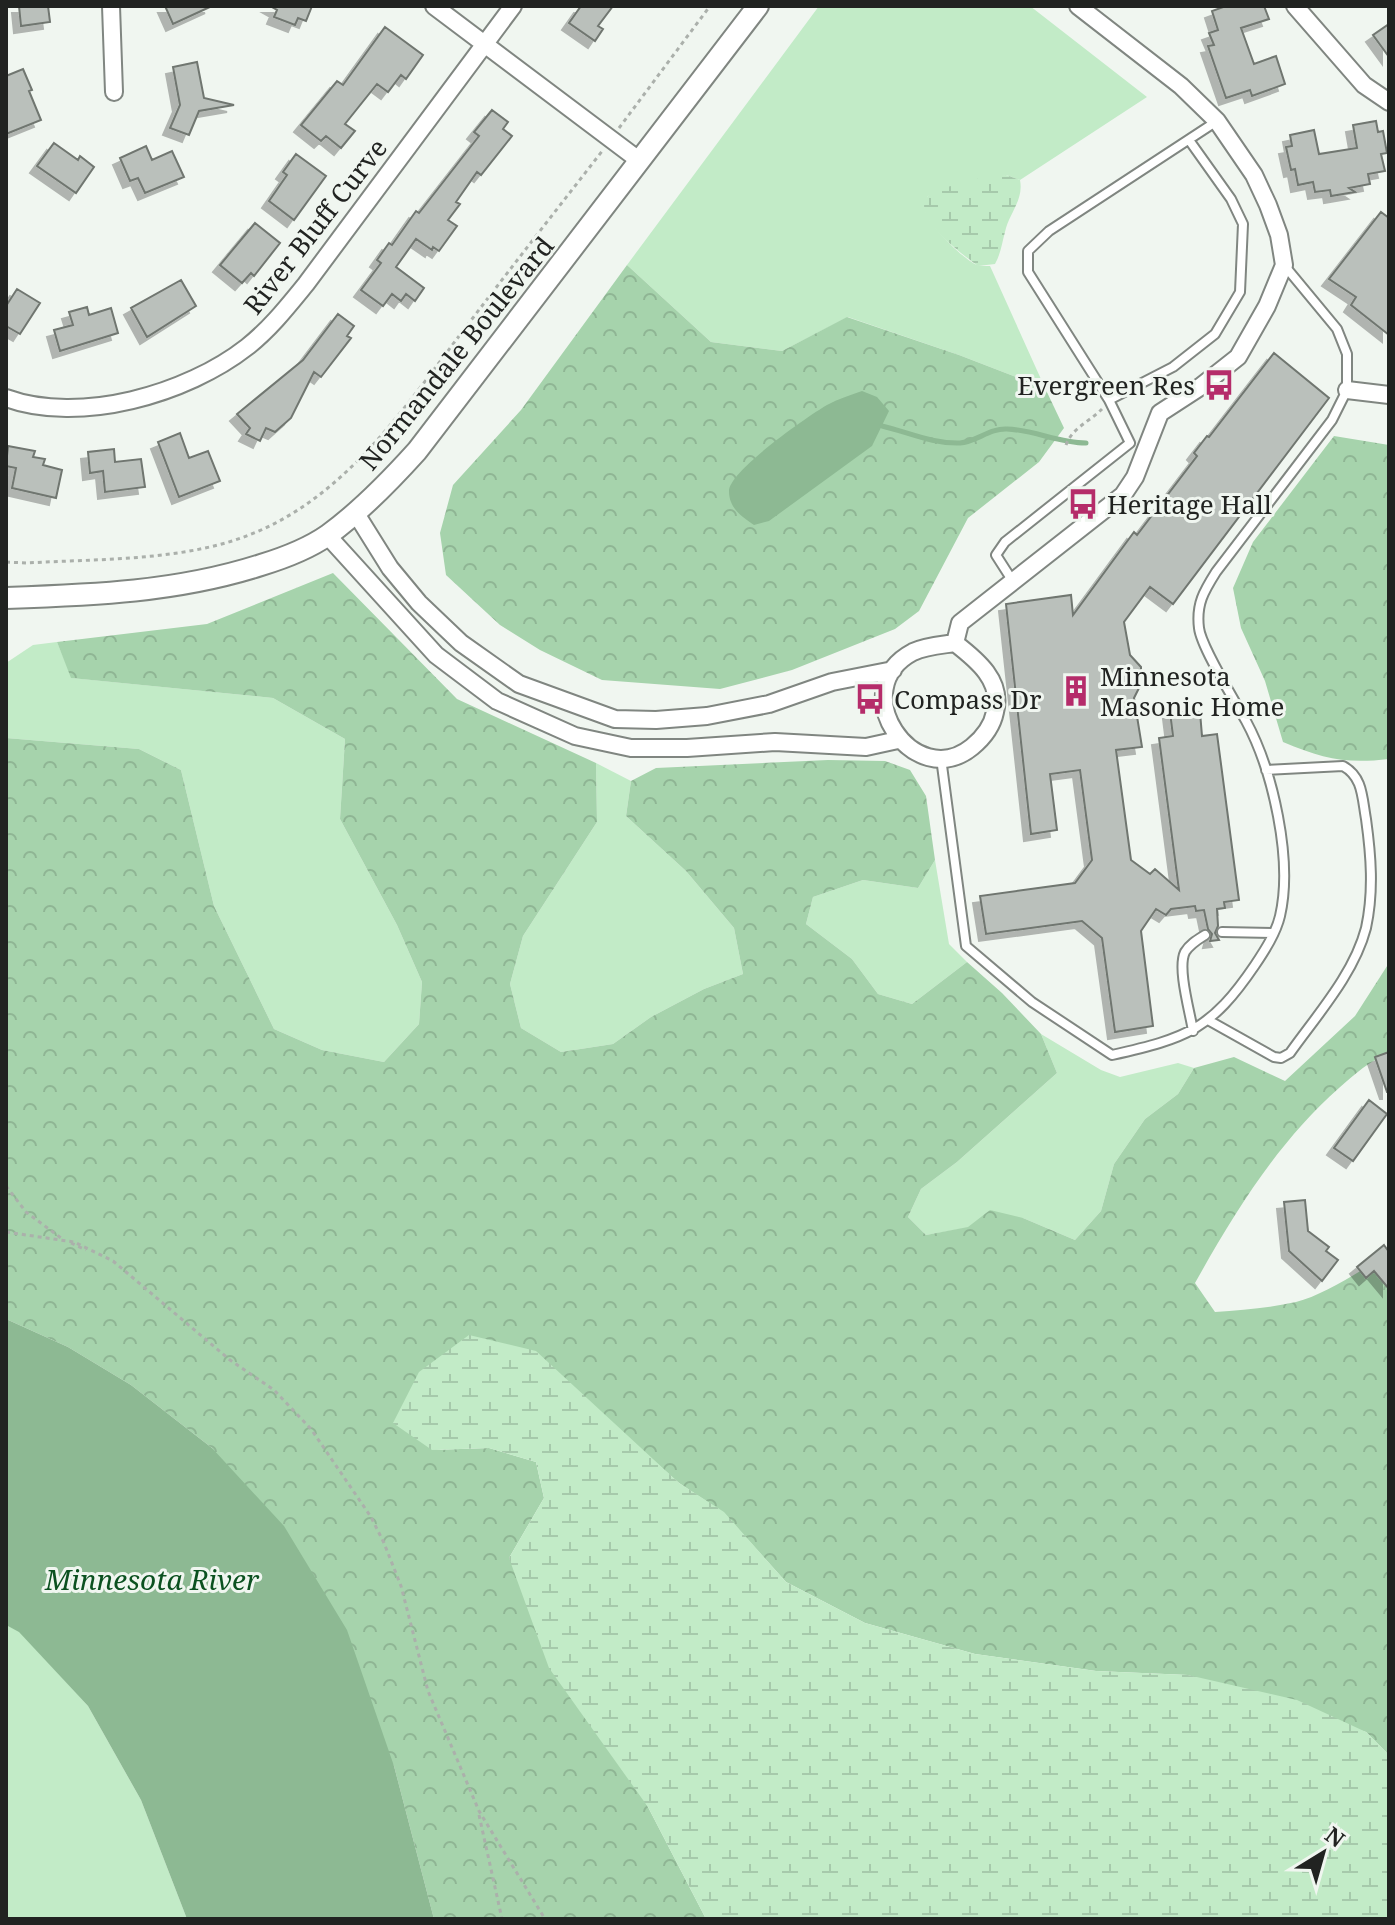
<svg xmlns="http://www.w3.org/2000/svg" width="1395" height="1925" font-family="'Noto Serif',serif">
<style>
.green{fill:#c2ebc7}
.forest{fill:url(#forest-crowns)}
.wetland{fill:url(#wetland-marsh)}
.water{fill:#8db993}
.lines{fill:none;stroke-linecap:round;stroke-linejoin:round}
.stream{stroke:#8db993;stroke-width:5}
.building{fill:#bac0bb;stroke:#707670;stroke-width:2;filter:url(#shadow)}
.service-casing{stroke:#808681;stroke-width:12}
.minor-casing{stroke:#808681;stroke-width:20}
.tertiary-casing{stroke:#808681;stroke-width:24}
.path{stroke:#abb0ab;stroke-width:3;stroke-dasharray:4 4;stroke-linecap:butt}
.service{stroke:#fff;stroke-width:8}
.minor{stroke:#fff;stroke-width:16}
.tertiary{stroke:#fff;stroke-width:20}
.labels{text-anchor:middle;dominant-baseline:central;stroke-width:6;stroke-linejoin:round;paint-order:stroke}
.street-label{font-size:26px;fill:#212321;stroke:#f0f6f0}
.poi-label{font-size:26px;fill:#212321;stroke:#f0f6f0;text-anchor:start}
.water-label{font-size:28px;font-style:italic;fill:#0b5120;stroke:#f0f6f0}
</style>
<defs>
<pattern id="forest-crowns" width="20" height="18" patternUnits="userSpaceOnUse" patternTransform="scale(2)"><rect width="20" height="18" fill="#a6d3ac"/><path d="M2 6a3 3 0 1 1 6 0M12 15a3 3 0 1 1 6 0" fill="none" stroke="#8fb594"/></pattern>
<pattern id="wetland-marsh" width="20" height="14" patternUnits="userSpaceOnUse" patternTransform="scale(2)"><rect width="20" height="14" fill="#c2ebc7"/><path d="M1 5h8M5 5V1M11 12h8M15 12V8" fill="none" stroke="#a6c9ab"/></pattern>
<filter id="shadow"><feDropShadow dx="-7" dy="7" stdDeviation="0" flood-color="#0004"/></filter>
</defs>
<rect width="100%" height="100%" fill="#f0f6f0"/>
<path class="green" d="M819 6H1030L1147 97 1020 180 1006 175 928 196C926 200 924 204 925 209 926 223 964 260 977 265 979 266 987 266 990 266L1045 388 959 355 848 317 782 351 711 342 627 265Z
M57 642 72 678 273 698 345 739 340 819 397 925 422 982 419 1024 384 1062 322 1050 274 1029 214 906 181 770 139 749 6 738V663L33 645Z
M596 763 631 781 626 816 686 871 734 928 743 974 704 989 651 1017 613 1044 561 1052 521 1028 510 984 523 936 597 822Z
M935 860 949 944 967 962 912 1004 878 994 852 959 806 924 813 897 863 880 918 888Z
M1041 1034 1101 1070 1120 1077 1178 1063 1194 1068 1178 1094 1145 1119 1114 1164 1101 1211 1075 1240 1023 1218 926 1235 908 1217 921 1189 957 1162 1057 1073Z
M6 1625 19 1631 88 1706 141 1800 187 1919H6Z"/>
<path class="forest" d="M627 265 711 342 782 351 847 317 959 355 1045 388 1064 428 1039 462 968 518 919 611 895 629 792 670 720 689 602 680 540 650 500 625 446 575 440 533 453 485 521 410Z
M1334 436 1389 445V759C1346 764 1323 759 1283 742L1265 681 1241 628 1233 588 1253 542Z
M333 573 457 699 596 763 597 822 523 936 510 984 521 1028 561 1052 613 1044 651 1017 704 989 743 974 734 928 686 871 626 816 631 781 656 768 828 760 885 761 910 770 926 796 935 860 918 888 863 880 813 897 806 924 852 959 878 994 912 1004 967 962 1002 993 1041 1034 1057 1073 957 1162 921 1189 908 1217 926 1235 968 1227 990 1210 1023 1218 1075 1240 1101 1211 1114 1164 1145 1119 1178 1094 1194 1068 1234 1057 1285 1081 1355 1016 1389 963V1053C1369 1061 1355 1074 1339 1088 1277 1143 1235 1212 1195 1283L1215 1312C1242 1310 1269 1308 1296 1302 1324 1295 1365 1269 1389 1252V1755L1366 1732 1188 1675 1096 1671 975 1654 865 1623 786 1582 724 1513 679 1483 618 1429 432 1450 489 1448 536 1462 544 1498 509 1558 648 1807 706 1919H434L394 1766 212 1448 131 1385 68 1347 6 1319V738L139 749 181 770 214 906 274 1029 322 1050 384 1062 419 1024 422 982 397 925 340 819 345 739 273 698 71 678 57 642 207 624Z"/>
<path class="wetland" d="M1006 175 1020 180C1024 200 1009 213 1005 232 1002 243 1001 253 995 264L978 266C964 255 909 217 928 196 933 190 944 188 951 186 970 180 986 176 1006 175Z
M469 1335 536 1351 679 1483 724 1512 786 1582 865 1623 975 1654 1096 1671 1188 1675 1297 1700 1366 1732 1389 1755V1919H706L648 1807 549 1668 509 1558 544 1498 536 1462 489 1448 432 1450 393 1423 419 1372Z"/>
<path class="water" d="M862 391 877 397 889 411 872 446 769 521 754 525C741 516 729 508 729 491 729 471 808 416 827 405 838 399 851 395 862 391Z
M6 1319 68 1347 131 1385 212 1448 284 1526 347 1630 394 1766 434 1919H187L141 1800 88 1706 19 1632 6 1625Z"/>
<g class="lines">
<path class="stream" d="M882 426C908 432 932 444 960 443 976 442 990 428 1007 429 1034 430 1059 443 1086 443"/>
</g>
<path class="building" d="M19 6H48L50 22 21 26Z
M165 6H212L173 24Z
M270 6H312L306 21 298 18 295 25 274 17 277 10Z
M581 6H613L598 26 603 29 595 41 569 23Z
M1226 6H1264L1269 19 1241 28 1254 64 1276 56 1285 84 1252 96 1250 90 1226 98 1208 46 1214 45 1209 33 1218 30 1212 11Z
M1389 24V57L1373 35Z
M385 27 423 55 406 79 401 75 388 92 377 84 345 124 355 131 341 148 326 136 321 141 301 125 337 81 343 85Z
M197 62 204 98 234 105 199 111 189 135 170 128 180 105 173 67Z
M23 69 32 90 29 91 41 120 6 134V76Z
M492 110 508 122 503 129 512 136 481 175 477 172 456 202 460 204 448 220 457 226 439 251 433 247 432 250 416 239 396 267 424 288 415 301 406 294 401 301 392 294 383 306 361 290 381 263 377 260 389 243 392 245 416 211 419 213 479 136 474 132Z
M1376 121 1378 132 1383 131 1387 153 1381 154 1385 171 1368 174 1370 184 1349 188 1355 192 1331 196 1330 190 1315 192 1313 182 1298 185 1295 169 1291 170 1286 147 1292 146 1290 135 1314 130 1319 154 1357 148 1353 125Z
M54 143 78 160 80 156 94 167 76 193 37 166Z
M146 146 152 160 172 151 184 177 145 193 138 178 130 181 120 158Z
M296 154 326 176 294 220 269 201 287 175 283 172Z
M1381 212 1389 218V335L1351 305 1356 297 1329 279Z
M255 223 280 243 254 276 251 273 242 283 220 265Z
M181 280 196 306 147 337 131 308Z
M17 289 40 303 20 334 6 326V306Z
M87 307 89 315 111 308 118 333 60 351 54 330 73 325 69 312Z
M338 314 354 326 347 336 351 338 321 377 314 372 291 418 275 432 266 428 260 441 246 434 250 428 237 414 303 360Z
M1274 353 1329 398 1173 604 1150 587 1124 622 1130 655 1141 667V684L1134 698 1142 747 1116 750 1131 860 1150 874 1155 869 1179 890 1159 738 1173 736 1170 712H1200L1202 736 1217 734 1239 900 1224 902 1225 908 1217 909 1218 926 1215 933 1219 940 1210 941 1212 934 1208 929 1204 910 1196 911 1195 906 1171 909 1166 915 1156 909 1141 931 1153 1026 1115 1032 1102 938 1082 921 986 934 980 896 1075 883 1092 860 1080 770 1050 774 1057 830 1031 834 1006 604 1071 595 1073 615 1134 532 1137 535 1197 456 1194 453 1207 436 1209 437Z
M180 433 189 458 208 451 220 481 179 497 158 442Z
M8 446 35 451 33 457 45 459 43 465 62 470 56 498 12 488 16 468 6 466Z
M114 449 115 462 141 459 145 487 105 492 103 471 90 473 88 452Z
M1389 1052V1092H1387L1375 1057Z
M1369 1100 1387 1114 1353 1161 1334 1148Z
M1305 1200 1308 1231 1329 1247 1326 1251 1338 1260 1322 1281 1289 1251 1284 1202Z
M1384 1245 1389 1252V1289L1374 1271 1366 1278 1357 1267Z"/>
<g class="lines">
<defs>
<path id="service" d="M1109 400 1173 367 1215 334 1240 292 1243 224 1231 199 1189 140
M1012 580 996 555 1005 542 1130 443 1109 400 1028 272V251L1049 231 1217 121
M941 758 966 946 1032 1002 1112 1055C1187 1038 1211 1030 1255 965 1265 950 1276 933 1280 916 1293 860 1273 771 1246 721 1235 701 1201 647 1199 628 1196 604 1204 591 1216 572L1332 420 1347 390V354L1337 329 1284 265
M1222 932 1273 933
M1208 1020 1274 1057 1281 1058 1290 1053C1317 1015 1354 974 1366 928 1374 891 1371 855 1366 819 1362 797 1363 777 1343 766L1266 770
M1193 1031C1190 1012 1177 968 1185 952 1190 944 1197 940 1205 935"/>
<path id="minor" d="M111 6 114 92
M434 6 640 161
M1295 6 1364 85 1389 102
M1347 390 1389 395
M6 398C80 425 187 394 247 347 270 329 288 306 306 284L513 6
M355 512 390 568 419 603 461 643 519 684 615 719 656 720 707 716 769 704 832 682 893 670
M327 535 436 655 497 701 575 736 631 748H687L775 742 866 747 898 740
M955 643 960 623 1123 495 1135 477 1160 413 1200 387 1238 357 1267 306 1284 265 1279 235 1268 205 1254 175 1217 121 1181 86 1078 6
M955 643C977 660 1003 681 995 712 992 727 983 738 972 747 914 794 843 689 913 652 925 646 942 645 955 643Z"/>
<path id="tertiary" d="M6 598C93 595 177 592 261 565 284 558 308 549 328 535 361 511 390 481 417 451L758 6"/>
</defs>
<use href="#service" class="service-casing"/>
<use href="#minor" class="minor-casing"/>
<use href="#tertiary" class="tertiary-casing"/>
<path class="path" d="M619 128 710 6
M1066 445C1072 428 1089 422 1102 409
M6 562 27 563C94 559 167 561 232 541 341 507 403 409 469 323 513 265 558 208 603 150
M6 1186 26 1212 61 1238
M6 1232 74 1242 113 1261 230 1360 274 1390 311 1429 371 1517 384 1543 401 1586 428 1691 479 1811 545 1919
M71 1243 86 1250
M479 1815 502 1919"/>
<use href="#service" class="service"/>
<use href="#minor" class="minor"/>
<use href="#tertiary" class="tertiary"/>
</g>
<defs>
<symbol id="bus-bare" viewBox="-9 -9 18 18"><path d="M-5-6H5V4H4V6H2V4H-2V6H-4V4H-5ZM-3.5-4V0h7V-4ZM-3.5 1.2v1.5H-2V1.2ZM2 1.2v1.5H3.5V1.2Z" fill="#b52c6a" stroke="#f0f6f0" stroke-width="2.5" paint-order="stroke"/></symbol>
<symbol id="building-bare" viewBox="-9 -9 18 18"><path d="M-4-6H4V6H1V3H-1V6H-4ZM-2.5-4.3h1.7v1.8h-1.7ZM.8-4.3h1.7v1.8H.8ZM-2.5-1h1.7V.8h-1.7ZM.8-1h1.7V.8H.8Z" fill="#b52c6a" stroke="#f0f6f0" stroke-width="2.5" paint-order="stroke"/></symbol>
</defs>
<g fill-rule="evenodd">
<use href="#bus-bare" x="1197" y="363" width="44" height="44"/>
<use href="#bus-bare" x="1061" y="482" width="44" height="44"/>
<use href="#building-bare" x="1054" y="669" width="44" height="44"/>
<use href="#bus-bare" x="848" y="677" width="44" height="44"/>
</g>
<g class="labels">
<g class="street-label">
<text transform="translate(315 226) rotate(-52)">River Bluff Curve</text>
<text transform="translate(456 353) rotate(-51)">Normandale Boulevard</text>
</g>
<g class="poi-label">
<text x="1195" y="385" text-anchor="end">Evergreen Res</text>
<text x="1107" y="504">Heritage Hall</text>
<text x="1100" y="676">Minnesota<tspan x="1100" dy="30">Masonic Home</tspan></text>
<text x="894" y="699">Compass Dr</text>
</g>
<g class="water-label">
<text x="152" y="1579">Minnesota River</text>
</g>
</g>
<rect width="1395" height="1925" fill="none" stroke="#212321" stroke-width="16"/>
<g transform="translate(1323 1853) rotate(37)" stroke="#f0f6f0" stroke-width="6" paint-order="stroke">
<path d="M0-6L14 30L0 20L-14 30Z" fill="#212321"/>
<text y="-12" font-size="22" font-weight="bold" text-anchor="middle" fill="#212321">N</text>
</g>
</svg>
